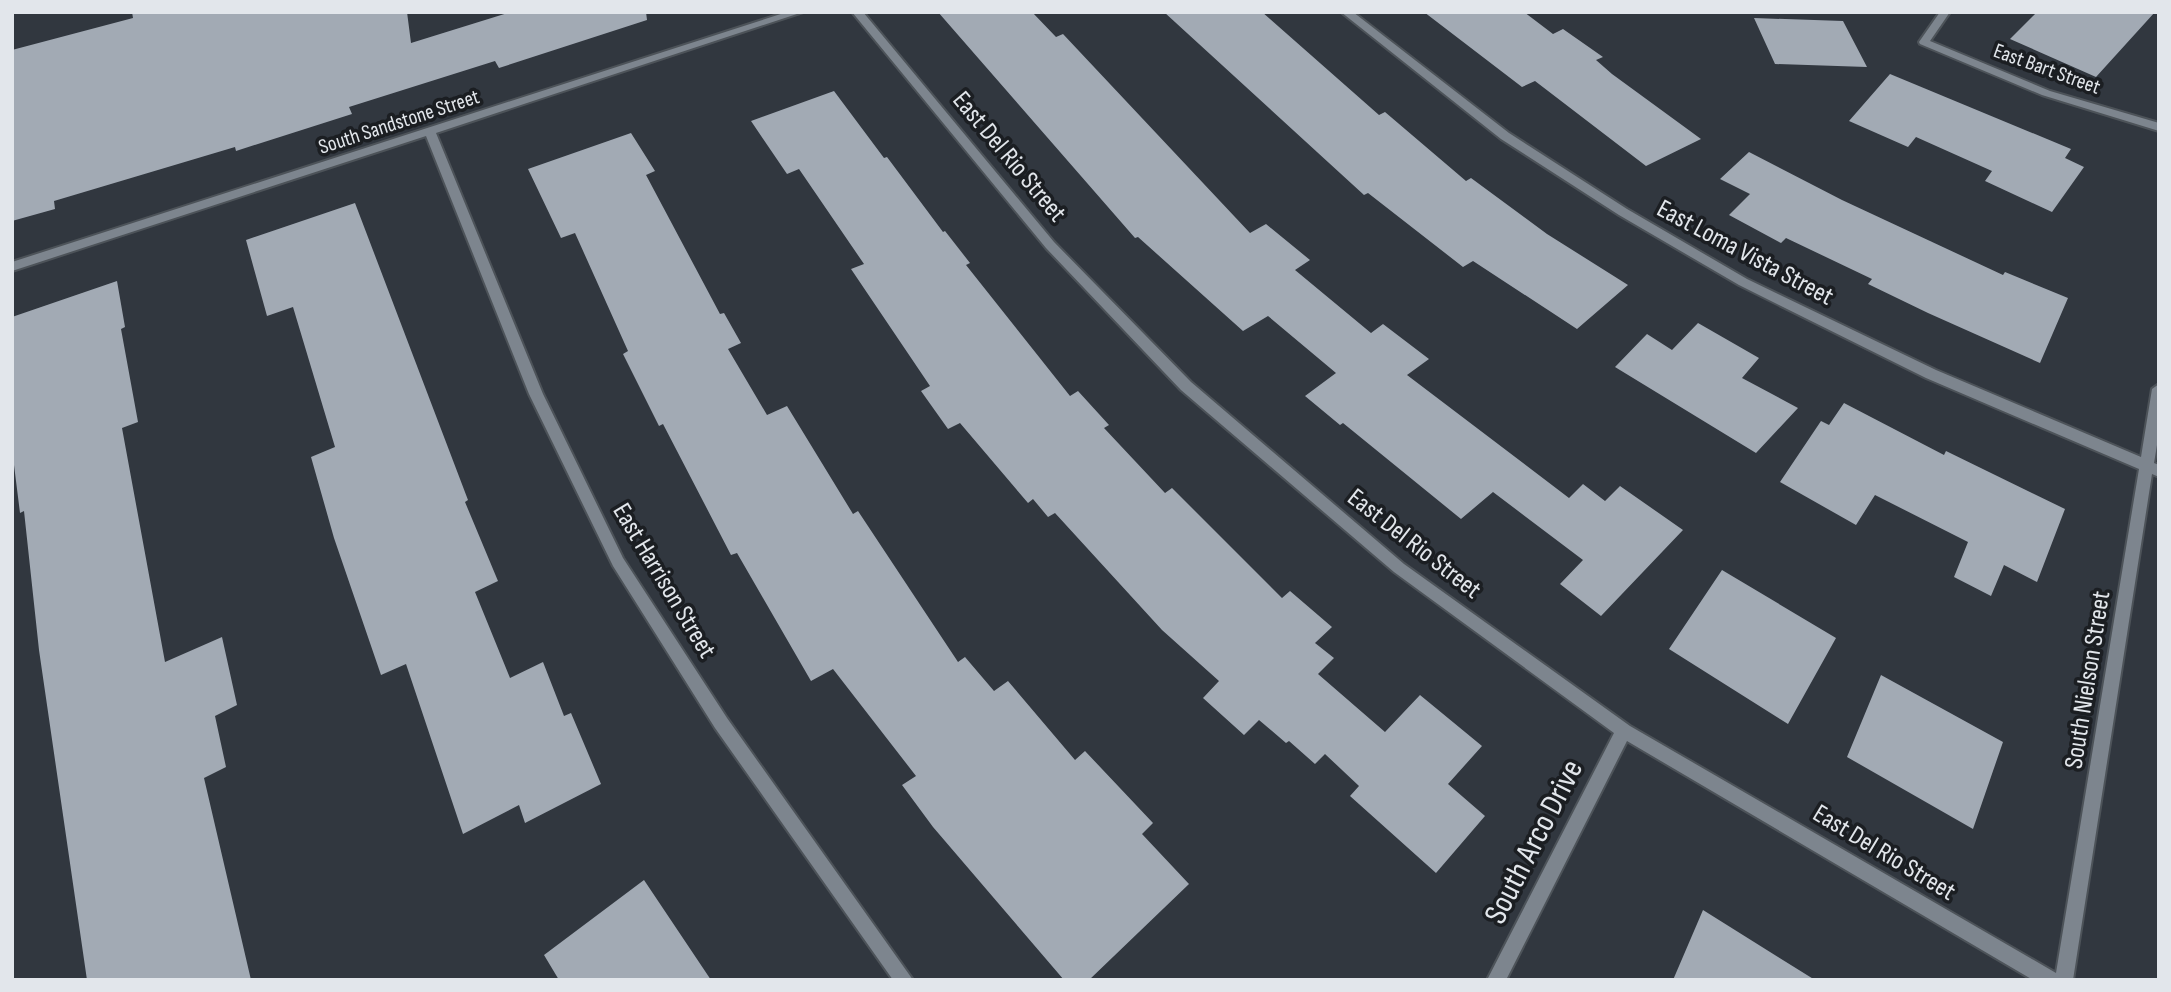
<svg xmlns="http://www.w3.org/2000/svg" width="2171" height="992" font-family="'Sofia Sans Condensed',sans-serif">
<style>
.building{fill:#a2aab4}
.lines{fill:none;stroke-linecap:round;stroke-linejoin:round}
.minor-casing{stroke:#4d5359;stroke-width:4}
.minor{fill:#7d858e;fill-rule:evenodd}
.labels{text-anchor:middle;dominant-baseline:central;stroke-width:7;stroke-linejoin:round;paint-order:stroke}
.far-street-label{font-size:21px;fill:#e2e6eb;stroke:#1b1e22}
.street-label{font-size:26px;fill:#e2e6eb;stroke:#1b1e22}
.near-street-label{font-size:32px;fill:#e2e6eb;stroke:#1b1e22}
</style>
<rect width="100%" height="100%" fill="#31373f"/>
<path class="building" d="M132 12H407L411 43 511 12H646L647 20 499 68 495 61 349 107 352 114 236 151 235 147 54 201 55 209 12 221V50L133 18Z
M938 12H1032L1056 37 1063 34 1250 233 1266 224 1310 260 1295 270 1371 333 1383 324 1429 359 1407 375 1569 498 1583 484 1605 501 1620 486 1683 530 1601 616 1560 584 1583 560 1493 492 1461 519 1343 423 1340 425 1305 396 1336 373 1268 316 1243 331 1138 237 1135 238Z
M1164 12H1262L1379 115 1385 112 1466 181 1471 178 1547 234 1628 285 1577 329 1473 261 1463 267 1368 193 1364 195Z
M1424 12H1524L1553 34 1563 29 1603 57 1596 60 1612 74 1701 139 1646 166 1535 81 1522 87Z
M2037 12H2155L2096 77 2010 39Z
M1754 18 1843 21 1867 67 1775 64Z
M1890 74 2071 149 2065 158 2084 167 2052 212 1985 181 1992 171 1916 137 1908 147 1849 121Z
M834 91 884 158 887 157 943 232 945 231 970 263 966 265 1070 396 1078 391 1109 425 1104 428 1165 493 1172 488 1282 598 1290 591 1332 627 1315 643 1334 658 1318 674 1385 732 1420 695 1482 746 1448 784 1485 816 1436 873 1350 796 1359 786 1325 754 1315 764 1289 741 1286 743 1259 720 1244 735 1203 698 1219 681 1162 630 1055 513 1048 517 1033 499 1028 503 960 423 948 429 921 391 930 386 851 269 864 264 799 169 787 174 751 121Z
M631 133 655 171 646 175 720 314 724 313 741 343 728 349 767 415 787 406 853 514 858 511 958 662 965 657 994 691 1008 681 1075 760 1085 751 1153 823 1142 834 1189 884 1089 980H1064L933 827 902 785 916 776 833 669 811 681 737 553 731 555 663 424 659 426 623 354 628 351 575 233 561 238 528 169Z
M1749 152 1842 200 2003 275 2005 272 2068 298 2040 363 1928 313 1868 284 1872 279 1786 238 1781 243 1729 215 1750 194 1720 179Z
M355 203 468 500 465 502 498 581 475 592 510 678 543 662 564 716 571 713 601 784 525 823 519 805 463 834 406 664 381 675 334 538 311 457 335 447 293 307 267 316 246 240Z
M117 281 125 327 121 329 138 422 122 428 165 662 222 637 237 705 215 716 226 767 204 778 251 980H87L39 650 24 511 20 513 12 449V317Z
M1698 323 1759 358 1742 378 1798 408 1756 453 1615 367 1647 334 1672 350Z
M1844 403 1944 455 1946 451 2065 509 2037 582 2004 565 1991 596 1954 577 1968 542 1875 495 1856 525 1780 482 1821 421 1829 425Z
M1722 570 1836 638 1788 724 1669 649Z
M1881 675 2003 742 1973 829 1847 757Z
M644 880 711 980H559L544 955Z
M1703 910 1815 980H1673Z"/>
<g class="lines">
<defs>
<path id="minor" d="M787 12H803L436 133 543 394 623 558 727 718 913 980H893L715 728 613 566 529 394 426 136 12 271V262Z
M852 12H863L1054 242 1191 382 1404 564 1630 726 2056 973 2139 469 1926 378 1739 285 1619 215 1501 139 1341 12H1353L1509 133 1627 209 1747 279 1936 370 2141 457 2152 389 2159 384V433L2154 463 2159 465V477L2152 474 2073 980H2033L1627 741 1506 980H1487L1614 733 1394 572 1181 390 1046 248Z
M1940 12H1950L1930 41 2050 91 2159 123V131L2042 95 1920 44 1919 42Z"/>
</defs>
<use href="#minor" class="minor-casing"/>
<use href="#minor" class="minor"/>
</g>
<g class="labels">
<g class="far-street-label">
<text transform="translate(2047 69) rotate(20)">East Bart Street</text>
<text transform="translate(399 122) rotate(-18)">South Sandstone Street</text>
</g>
<g class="street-label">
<text transform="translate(1009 157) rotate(50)">East Del Rio Street</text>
<text transform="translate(1745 253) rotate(28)">East Loma Vista Street</text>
<text transform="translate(1414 544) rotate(38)">East Del Rio Street</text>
<text transform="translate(664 581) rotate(59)">East Harrison Street</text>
<text transform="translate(2088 680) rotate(-81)">South Nielson Street</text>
<text transform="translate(1884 853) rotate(31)">East Del Rio Street</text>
</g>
<g class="near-street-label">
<text transform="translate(1534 842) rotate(-63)">South Arco Drive</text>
</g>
</g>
<rect width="2171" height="992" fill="none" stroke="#e2e6eb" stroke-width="28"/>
</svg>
